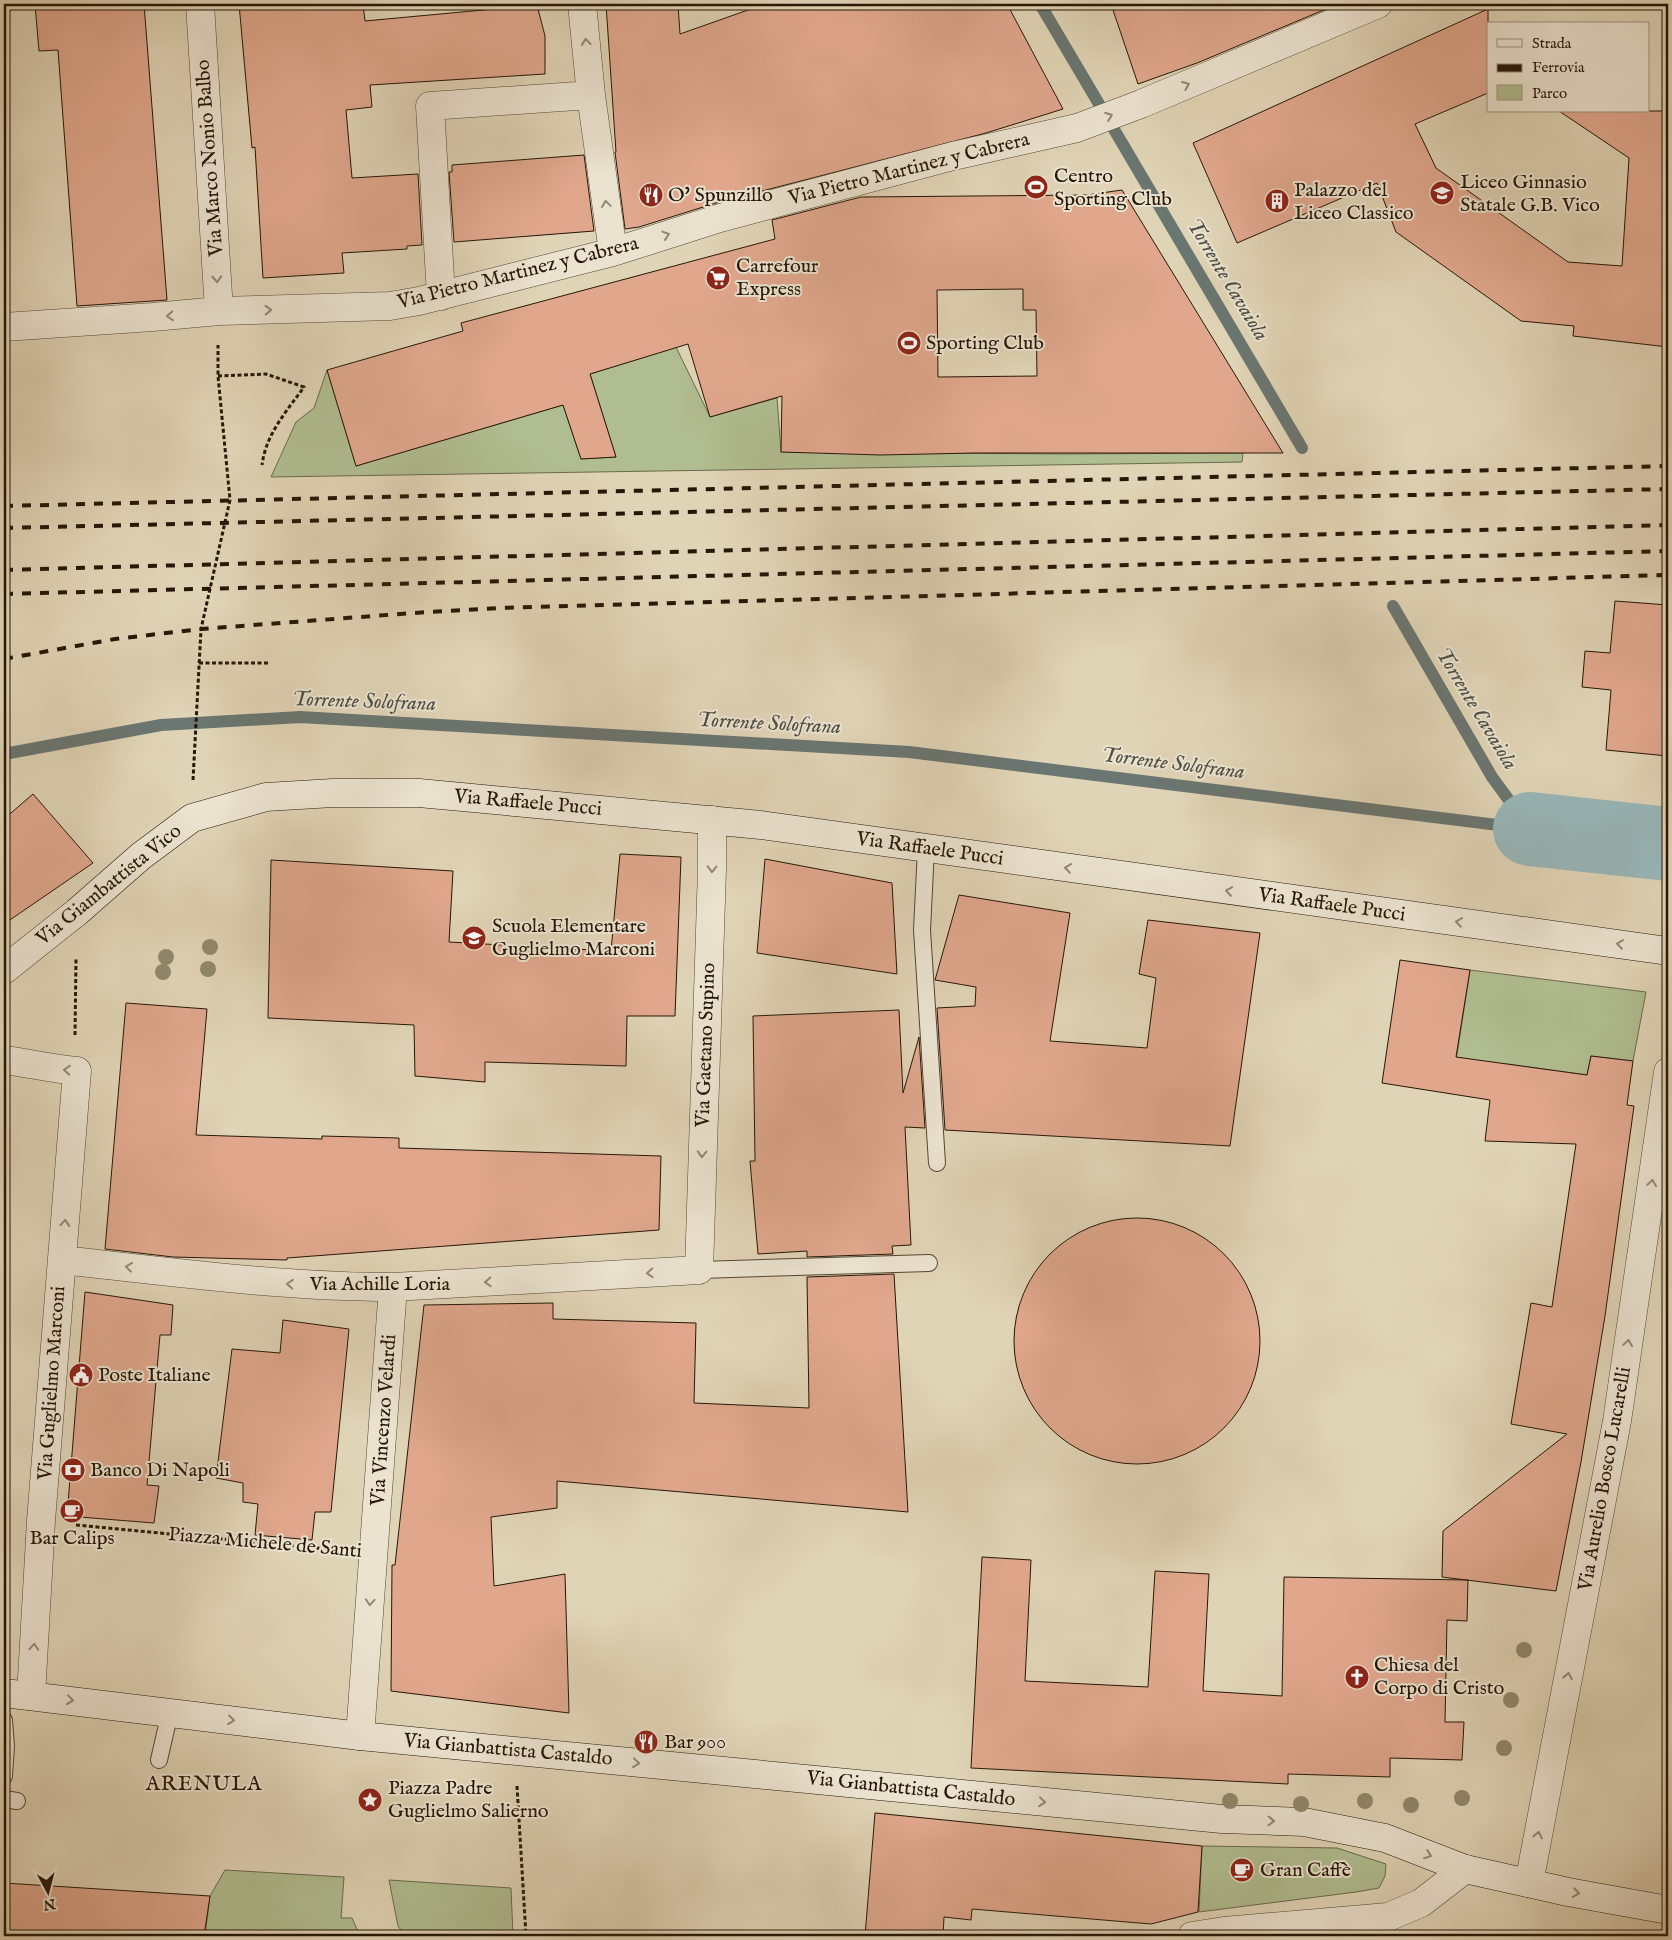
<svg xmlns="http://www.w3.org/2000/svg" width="1672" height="1940" font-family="'IM FELL English',serif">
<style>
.green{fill:#b0bd90;stroke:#6a6a4c}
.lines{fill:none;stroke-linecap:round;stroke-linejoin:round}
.stream{stroke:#6a7671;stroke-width:12}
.river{stroke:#98b6b8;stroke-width:74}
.building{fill:#e0a78d;stroke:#251707;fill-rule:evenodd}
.service-casing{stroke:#544633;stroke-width:18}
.minor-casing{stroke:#544633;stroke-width:29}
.secondary-casing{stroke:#251707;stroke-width:29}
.path{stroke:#251707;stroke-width:3;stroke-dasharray:4 2.5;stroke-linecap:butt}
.service{stroke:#ebe3d0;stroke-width:16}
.minor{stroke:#ebe3d0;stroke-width:28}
.secondary{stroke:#ebe3d0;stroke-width:28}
.rail{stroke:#251707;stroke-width:4;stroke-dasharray:9 9;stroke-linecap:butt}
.tree{fill:#90886c}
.oneway{stroke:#928776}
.labels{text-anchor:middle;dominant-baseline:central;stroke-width:4;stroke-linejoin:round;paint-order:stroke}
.street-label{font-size:20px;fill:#251707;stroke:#ebe3d0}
.poi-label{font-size:20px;fill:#251707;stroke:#ebe3d0;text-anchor:start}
.water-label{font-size:21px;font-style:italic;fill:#4d4f45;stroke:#ebe3d0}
.neighbourhood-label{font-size:21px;letter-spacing:1px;fill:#251707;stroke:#ebe3d0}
</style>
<rect width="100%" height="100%" fill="#e0d4b6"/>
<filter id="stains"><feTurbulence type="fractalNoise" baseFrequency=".004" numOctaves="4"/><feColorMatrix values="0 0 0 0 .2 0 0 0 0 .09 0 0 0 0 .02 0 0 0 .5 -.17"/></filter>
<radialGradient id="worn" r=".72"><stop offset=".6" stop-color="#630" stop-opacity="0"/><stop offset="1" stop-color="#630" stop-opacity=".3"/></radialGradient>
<path class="green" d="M676 347 710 417 777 398 781 452 1066 454 1243 453 1242 462 271 477 296 422 314 408 327 370 356 466 563 405 581 459 616 457 590 374Z
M1470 970 1646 992 1633 1061 1591 1056 1587 1075 1507 1064 1451 1094Z
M1202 1846 1337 1848 1386 1864 1385 1876 1379 1888 1356 1892 1199 1912Z
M225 1870 344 1877 341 1918H352L360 1936H205L210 1896Z
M389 1880 511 1888 513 1936H405L398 1926Z"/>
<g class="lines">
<path class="stream" d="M1040 4 1302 448
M1393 606 1492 777 1530 829
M4 754 161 725 300 717 909 752 1530 829"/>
<path class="river" d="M1530 829 1668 844"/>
</g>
<path class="building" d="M35 4H144L167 300 77 306 58 50 39 51Z
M239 4H363L365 21 537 5 545 36V74L370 85 372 107 346 110 352 178 418 174 422 245 407 246V249L342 253 344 273 263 278 255 147 252 148Z
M606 4H678L680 34 765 4H1007L1063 109 986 133 716 203 639 227 625 229 615 152H616Z
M1111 4H1338L1197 63 1138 84Z
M1488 9V93L1415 124 1436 168 1568 262 1622 266 1629 158 1559 111H1668V347L1573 336 1574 326 1521 321 1396 232 1377 183 1237 243 1193 143Z
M584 155 594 231 454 242 449 172H452V165Z
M1122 190 1283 453H975L880 455 781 452 782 396 710 417 688 344 590 374 616 457 581 459 563 405 356 466 327 370 463 331 461 323 775 239 772 220 861 197 1087 195ZM1023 289V310H1036L1037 376 938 377 937 290Z
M1615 601 1668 605V756L1606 750 1611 690 1582 687 1585 651 1610 653Z
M33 794 93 863 4 924V819Z
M620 854 681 857 675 1016H627L626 1066 485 1062V1082L415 1076 414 1025 268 1018 271 860 453 871 449 942 611 951Z
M765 859 892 883 897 974 757 953Z
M959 895 1070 913 1050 1041 1147 1048 1156 978 1139 974 1148 920 1260 933 1230 1146 945 1130 937 1008 975 1006 976 987 935 980Z
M1400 960 1470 970 1456 1057 1587 1075 1591 1056 1633 1061 1627 1105 1634 1106 1605 1316 1581 1462 1556 1591 1442 1577 1443 1531 1567 1434 1511 1424 1531 1303 1552 1307 1576 1144 1485 1141 1490 1100 1382 1083Z
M126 1003 207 1009 196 1135 322 1139V1136L399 1138V1148L661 1156 659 1230 287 1258V1260L173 1257 105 1249Z
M899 1010 903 1093 919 1037 925 1128 905 1127 911 1245 892 1246 893 1254 807 1257V1251L758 1254 750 1161H755L753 1016Z
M1014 1341a123 123 0 1 1 246 0a123 123 0 1 1-246 0Z
M894 1274 908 1512 557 1481V1508L491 1517 494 1586 565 1574 569 1713 391 1691 392 1565H395L424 1305 553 1303V1319L696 1323 694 1403 809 1408 807 1277Z
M85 1292 173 1305 171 1335H160L147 1485 159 1486 154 1523 67 1516Z
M283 1320 349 1329 331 1512H315L312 1540 255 1535 258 1504 243 1502V1483L216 1478 232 1349 280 1353Z
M982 1557 1031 1560 1025 1681 1148 1687 1155 1571 1209 1574 1203 1691 1282 1696 1284 1577 1468 1580 1467 1621 1447 1620 1445 1722H1464L1462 1760 1390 1758V1777L1288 1774V1784L971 1768Z
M875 1813 1202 1846 1198 1912 1151 1924 972 1909 971 1920 944 1917 943 1936H865Z
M4 1883 210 1896 204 1936H4Z"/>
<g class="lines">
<defs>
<path id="service" d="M926 848 922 930 937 1163
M699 1270 929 1263
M4 1720 6 1746 4 1776
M159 1760 170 1712
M4 1799 17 1801"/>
<path id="minor" d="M200 4 219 311
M582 4 591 95 613 252
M441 296 430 106 591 95
M4 327 153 317 219 311 390 306 419 301 613 252 720 218 953 156 1077 128 1141 104 1378 4
M4 1060C29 1063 52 1069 77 1071L41 1521 31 1696
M62 1260C172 1272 282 1287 393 1287L699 1270 712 869V820
M360 1736 393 1287
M1529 1883 1617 1421 1668 1072
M1192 1936 1224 1931 1388 1917 1421 1903 1465 1869"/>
<path id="secondary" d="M4 970 77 912 141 856 192 818 266 797 333 793H419L761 825 1668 951
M4 1693 360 1736 1222 1819 1304 1822 1385 1838 1465 1869 1568 1892 1668 1910"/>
</defs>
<use href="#service" class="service-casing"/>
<use href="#minor" class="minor-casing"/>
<use href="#secondary" class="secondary-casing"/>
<path class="path" d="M218 376 266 374 304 387C286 412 266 434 262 465
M199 663H270
M193 780 201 629 230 500 218 376V345
M75 1035 76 959
M76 1525 338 1550
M517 1786 526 1936"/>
<use href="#service" class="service"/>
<use href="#minor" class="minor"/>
<use href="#secondary" class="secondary"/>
<path class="rail" d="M4 506 1668 466
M4 528 1668 489
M4 570 1668 525
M4 594 1668 551
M4 659 115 639 201 629 413 613 500 608 1668 575"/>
</g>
<g class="tree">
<circle cx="210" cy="947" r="8"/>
<circle cx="166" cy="957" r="8"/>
<circle cx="208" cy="969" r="8"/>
<circle cx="163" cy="972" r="8"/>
<circle cx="1524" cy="1650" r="8"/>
<circle cx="1511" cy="1700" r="8"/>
<circle cx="1504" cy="1748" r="8"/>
<circle cx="1462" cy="1798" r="8"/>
<circle cx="1230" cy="1801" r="8"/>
<circle cx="1365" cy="1801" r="8"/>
<circle cx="1301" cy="1804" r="8"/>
<circle cx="1411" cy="1805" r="8"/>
</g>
<defs><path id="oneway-chevron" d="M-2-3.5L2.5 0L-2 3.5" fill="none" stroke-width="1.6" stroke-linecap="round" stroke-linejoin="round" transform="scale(1.25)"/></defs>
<g class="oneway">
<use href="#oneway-chevron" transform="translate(586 42) rotate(-95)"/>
<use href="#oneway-chevron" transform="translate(1186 85) rotate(-23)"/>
<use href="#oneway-chevron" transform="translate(1109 116) rotate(-20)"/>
<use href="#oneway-chevron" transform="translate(606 204) rotate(-98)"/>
<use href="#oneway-chevron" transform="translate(666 235) rotate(-18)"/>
<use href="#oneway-chevron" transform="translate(217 279) rotate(87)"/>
<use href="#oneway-chevron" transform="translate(268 310) rotate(-2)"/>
<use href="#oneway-chevron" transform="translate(170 316) rotate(175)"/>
<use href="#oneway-chevron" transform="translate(1068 868) rotate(-172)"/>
<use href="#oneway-chevron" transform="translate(712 869) rotate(91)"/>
<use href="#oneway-chevron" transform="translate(1229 891) rotate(-172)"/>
<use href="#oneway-chevron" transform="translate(1459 922) rotate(-172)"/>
<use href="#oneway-chevron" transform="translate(1620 944) rotate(-172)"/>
<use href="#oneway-chevron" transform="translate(67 1070) rotate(-175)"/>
<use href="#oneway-chevron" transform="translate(702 1154) rotate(92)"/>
<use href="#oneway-chevron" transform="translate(1652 1183) rotate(-82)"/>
<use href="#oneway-chevron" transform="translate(65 1223) rotate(-85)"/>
<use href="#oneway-chevron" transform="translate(129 1267) rotate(-173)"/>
<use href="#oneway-chevron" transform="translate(650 1273) rotate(177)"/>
<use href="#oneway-chevron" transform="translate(488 1282) rotate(177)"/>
<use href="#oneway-chevron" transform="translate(290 1284) rotate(-175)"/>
<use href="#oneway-chevron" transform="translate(1628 1343) rotate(-82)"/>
<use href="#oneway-chevron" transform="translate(370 1602) rotate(94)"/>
<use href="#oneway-chevron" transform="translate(34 1647) rotate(-86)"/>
<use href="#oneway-chevron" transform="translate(1568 1676) rotate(-79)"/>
<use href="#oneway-chevron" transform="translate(70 1700) rotate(7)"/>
<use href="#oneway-chevron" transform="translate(231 1720) rotate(7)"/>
<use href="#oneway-chevron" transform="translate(636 1763) rotate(6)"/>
<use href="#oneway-chevron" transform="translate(1042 1802) rotate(6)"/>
<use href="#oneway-chevron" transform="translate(1271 1821) rotate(2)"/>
<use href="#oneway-chevron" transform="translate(1538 1835) rotate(-79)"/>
<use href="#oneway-chevron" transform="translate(1428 1855) rotate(21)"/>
<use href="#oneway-chevron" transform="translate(1576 1893) rotate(9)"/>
</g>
<defs>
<symbol id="stadium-disc" viewBox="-11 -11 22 22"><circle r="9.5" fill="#8f2418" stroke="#ebe3d0"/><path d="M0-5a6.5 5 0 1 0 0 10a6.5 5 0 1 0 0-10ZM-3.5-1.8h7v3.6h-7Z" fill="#fff"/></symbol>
<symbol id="school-disc" viewBox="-11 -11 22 22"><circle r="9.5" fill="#8f2418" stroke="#ebe3d0"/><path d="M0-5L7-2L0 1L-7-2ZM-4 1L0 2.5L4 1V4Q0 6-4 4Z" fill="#fff"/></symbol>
<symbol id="restaurant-disc" viewBox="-11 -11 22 22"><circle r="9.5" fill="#8f2418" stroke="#ebe3d0"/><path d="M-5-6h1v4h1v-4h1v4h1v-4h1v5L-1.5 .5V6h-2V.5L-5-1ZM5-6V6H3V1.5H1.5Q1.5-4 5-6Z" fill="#fff"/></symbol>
<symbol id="building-disc" viewBox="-11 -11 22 22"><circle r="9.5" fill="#8f2418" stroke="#ebe3d0"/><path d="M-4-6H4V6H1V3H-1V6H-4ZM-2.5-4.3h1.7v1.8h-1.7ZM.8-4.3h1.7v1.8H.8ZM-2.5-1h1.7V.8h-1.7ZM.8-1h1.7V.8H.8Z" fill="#fff"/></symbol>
<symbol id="supermarket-disc" viewBox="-11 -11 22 22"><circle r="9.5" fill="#8f2418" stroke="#ebe3d0"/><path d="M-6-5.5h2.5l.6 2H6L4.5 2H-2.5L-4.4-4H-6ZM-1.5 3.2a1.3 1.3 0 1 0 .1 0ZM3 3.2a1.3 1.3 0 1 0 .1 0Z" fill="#fff"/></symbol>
<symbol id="civic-disc" viewBox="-11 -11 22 22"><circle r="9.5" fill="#8f2418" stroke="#ebe3d0"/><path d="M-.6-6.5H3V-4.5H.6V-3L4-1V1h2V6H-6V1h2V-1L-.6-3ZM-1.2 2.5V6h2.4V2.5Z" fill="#fff"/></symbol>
<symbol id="bank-disc" viewBox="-11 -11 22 22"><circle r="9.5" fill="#8f2418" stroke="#ebe3d0"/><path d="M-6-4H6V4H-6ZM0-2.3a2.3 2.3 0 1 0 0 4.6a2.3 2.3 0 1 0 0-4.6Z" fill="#fff"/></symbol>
<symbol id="cafe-disc" viewBox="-11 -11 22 22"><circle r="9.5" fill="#8f2418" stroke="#ebe3d0"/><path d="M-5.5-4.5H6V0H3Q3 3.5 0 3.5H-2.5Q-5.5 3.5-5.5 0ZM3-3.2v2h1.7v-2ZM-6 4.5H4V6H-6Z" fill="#fff"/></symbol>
<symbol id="church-disc" viewBox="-11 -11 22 22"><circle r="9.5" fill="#8f2418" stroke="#ebe3d0"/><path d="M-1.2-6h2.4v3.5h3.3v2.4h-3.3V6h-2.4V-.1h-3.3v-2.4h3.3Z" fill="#fff"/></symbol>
<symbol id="sight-disc" viewBox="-11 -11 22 22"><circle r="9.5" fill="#8f2418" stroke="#ebe3d0"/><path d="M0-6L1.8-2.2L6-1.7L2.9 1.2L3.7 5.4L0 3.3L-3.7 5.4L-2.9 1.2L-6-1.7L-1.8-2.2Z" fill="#fff"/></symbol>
</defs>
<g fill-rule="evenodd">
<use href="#stadium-disc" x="1022" y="173" width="28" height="28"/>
<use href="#school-disc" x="1428" y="179" width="28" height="28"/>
<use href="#restaurant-disc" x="637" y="181" width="28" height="28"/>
<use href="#building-disc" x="1263" y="187" width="28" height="28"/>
<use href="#supermarket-disc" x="704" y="264" width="28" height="28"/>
<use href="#stadium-disc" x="895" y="329" width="28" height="28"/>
<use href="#school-disc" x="460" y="924" width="28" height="28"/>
<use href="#civic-disc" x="67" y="1361" width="28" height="28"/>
<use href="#bank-disc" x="59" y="1456" width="28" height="28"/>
<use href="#cafe-disc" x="58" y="1497" width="28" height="28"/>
<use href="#church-disc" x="1343" y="1663" width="28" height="28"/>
<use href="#restaurant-disc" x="632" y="1728" width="28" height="28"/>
<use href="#sight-disc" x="356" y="1786" width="28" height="28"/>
<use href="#cafe-disc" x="1228" y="1856" width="28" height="28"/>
</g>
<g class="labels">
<g class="street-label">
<text transform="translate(210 158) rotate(-94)">Via Marco Nonio Balbo</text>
<text transform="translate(909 169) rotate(-14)">Via Pietro Martinez y Cabrera</text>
<text transform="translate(518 273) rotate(-14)">Via Pietro Martinez y Cabrera</text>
<text transform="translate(528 803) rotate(5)">Via Raffaele Pucci</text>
<text transform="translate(930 849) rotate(8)">Via Raffaele Pucci</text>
<text transform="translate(109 885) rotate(-39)">Via Giambattista Vico</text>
<text transform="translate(1332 905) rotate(8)">Via Raffaele Pucci</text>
<text transform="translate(706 1045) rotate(-88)">Via Gaetano Supino</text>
<text x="380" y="1284">Via Achille Loria</text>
<text transform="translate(52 1383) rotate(-86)">Via Guglielmo Marconi</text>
<text transform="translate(384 1420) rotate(-86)">Via Vincenzo Velardi</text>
<text transform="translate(1605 1479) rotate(-80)">Via Aurelio Bosco Lucarelli</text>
<text transform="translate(265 1543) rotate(5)">Piazza Michele de Santi</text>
<text transform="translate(508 1750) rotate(5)">Via Gianbattista Castaldo</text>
<text transform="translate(911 1789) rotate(6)">Via Gianbattista Castaldo</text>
</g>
<g class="poi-label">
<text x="1054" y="176">Centro<tspan x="1054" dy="23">Sporting Club</tspan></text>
<text x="1460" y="182">Liceo Ginnasio<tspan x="1460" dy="23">Statale G.B. Vico</tspan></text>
<text x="1294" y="190">Palazzo del<tspan x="1294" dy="23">Liceo Classico</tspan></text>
<text x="668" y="195">O' Spunzillo</text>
<text x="736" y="266">Carrefour<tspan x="736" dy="23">Express</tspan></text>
<text x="926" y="343">Sporting Club</text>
<text x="492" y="926">Scuola Elementare<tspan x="492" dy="23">Guglielmo Marconi</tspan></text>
<text x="98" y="1375">Poste Italiane</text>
<text x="90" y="1470">Banco Di Napoli</text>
<text x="72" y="1538" text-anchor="middle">Bar Calips</text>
<text x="1374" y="1665">Chiesa del<tspan x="1374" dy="23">Corpo di Cristo</tspan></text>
<text x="664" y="1742">Bar 900</text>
<text x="388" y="1788">Piazza Padre<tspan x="388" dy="23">Guglielmo Salierno</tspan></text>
<text x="1260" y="1870">Gran Caffè</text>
</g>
<g class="water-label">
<text transform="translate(1227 280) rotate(59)">Torrente Cavaiola</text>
<text transform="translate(364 702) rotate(2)">Torrente Solofrana</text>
<text transform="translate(1476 709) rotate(59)">Torrente Cavaiola</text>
<text transform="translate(769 724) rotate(3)">Torrente Solofrana</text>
<text transform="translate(1173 764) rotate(7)">Torrente Solofrana</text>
</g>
<g class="neighbourhood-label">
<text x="204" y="1784">ARENULA</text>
</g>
</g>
<rect width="1672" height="1940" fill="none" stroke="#e0d4b6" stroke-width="20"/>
<rect x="5" y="5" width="1662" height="1930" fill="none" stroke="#251707" stroke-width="2.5"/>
<rect x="10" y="10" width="1652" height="1920" fill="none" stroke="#251707"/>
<rect x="1487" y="22" width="162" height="90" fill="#ebe3d0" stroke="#9c9180"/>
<rect x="1497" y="39" width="25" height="8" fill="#ebe3d0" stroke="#9c9180"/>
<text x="1532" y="48" font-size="15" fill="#251707">Strada</text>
<rect x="1497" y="64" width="25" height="8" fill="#251707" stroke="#9c9180"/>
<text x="1532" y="72" font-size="15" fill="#251707">Ferrovia</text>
<rect x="1497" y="85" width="25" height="15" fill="#b0bd90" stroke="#9c9180"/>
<text x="1532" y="98" font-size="15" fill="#251707">Parco</text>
<g transform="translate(48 1892) rotate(173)" stroke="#ebe3d0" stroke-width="4" paint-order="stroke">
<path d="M0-4L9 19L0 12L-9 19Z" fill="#251707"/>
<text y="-8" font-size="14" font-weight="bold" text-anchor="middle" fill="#251707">N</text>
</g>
<rect width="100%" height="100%" filter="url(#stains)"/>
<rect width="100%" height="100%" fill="url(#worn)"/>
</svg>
